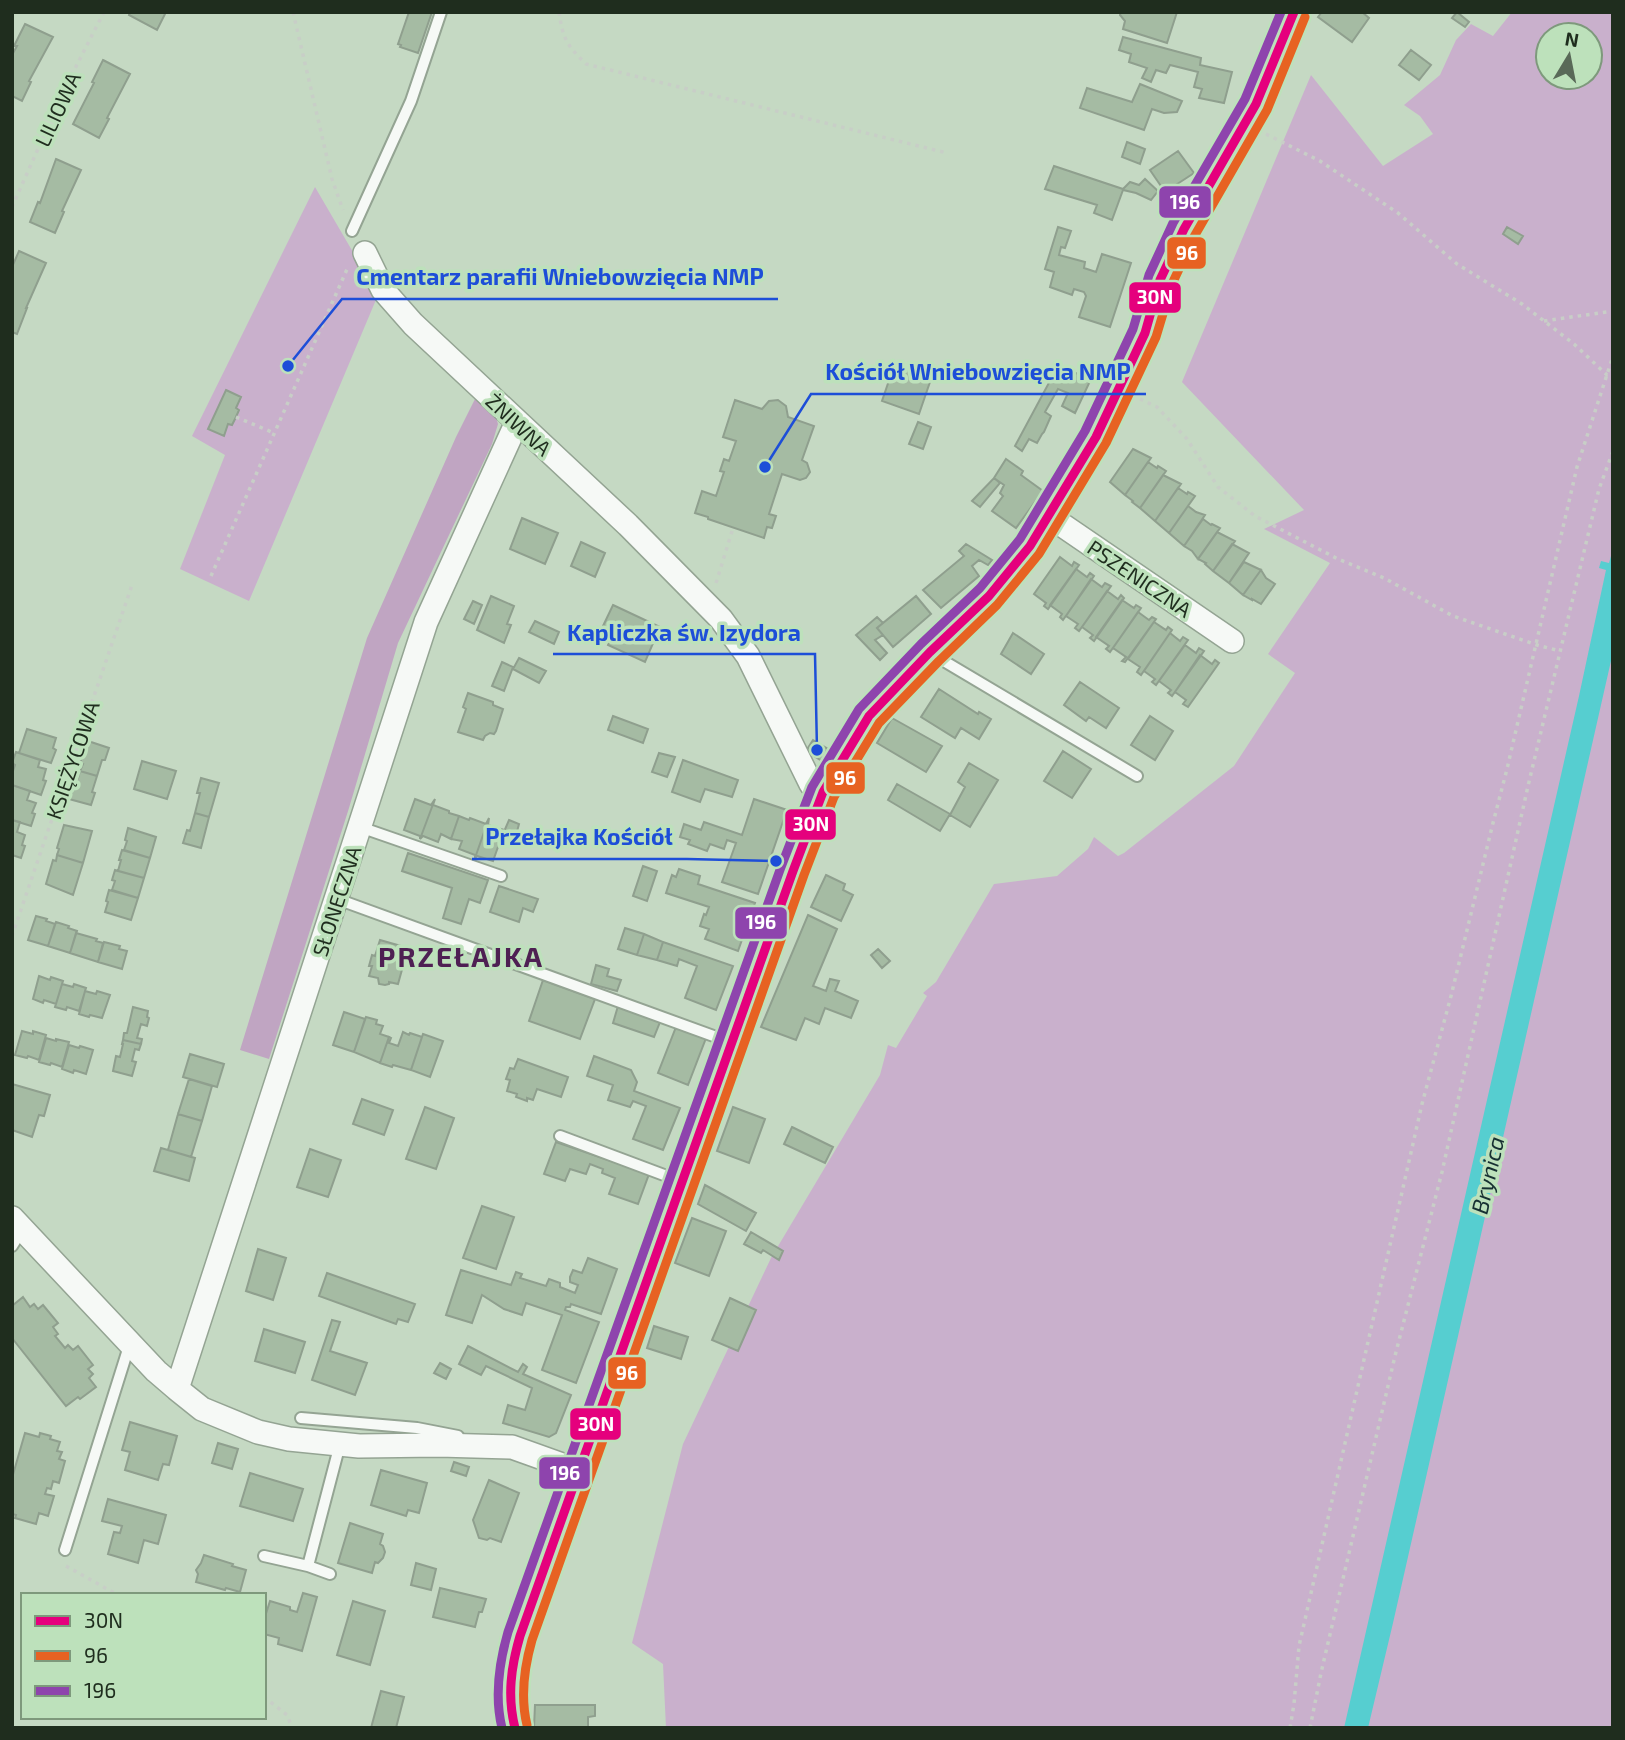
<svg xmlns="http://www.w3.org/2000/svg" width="1625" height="1740" font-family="'Exo 2',sans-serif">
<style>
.green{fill:#c9b0cc;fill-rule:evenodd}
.forest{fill:#c0a5c2}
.water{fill:#56ced0}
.building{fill:#a5bba3;stroke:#8f9f8e;stroke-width:2}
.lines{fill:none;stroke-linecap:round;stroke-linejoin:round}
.service-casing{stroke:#94a493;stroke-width:14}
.minor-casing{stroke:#94a493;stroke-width:26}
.tertiary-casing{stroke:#94a493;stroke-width:32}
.path{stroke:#c8cec7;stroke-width:3.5;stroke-dasharray:3.5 5;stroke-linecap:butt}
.service{stroke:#f6f9f6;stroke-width:10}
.minor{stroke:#f6f9f6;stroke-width:23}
.tertiary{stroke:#f6f9f6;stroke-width:28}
.bus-1-casing{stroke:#bde1bb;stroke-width:14}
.bus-2-casing{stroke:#bde1bb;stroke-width:14}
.bus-3-casing{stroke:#bde1bb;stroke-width:14}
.bus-1{stroke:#e5007d;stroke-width:9}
.bus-2{stroke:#e76222;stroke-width:9}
.bus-3{stroke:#8e44ad;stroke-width:9}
.labels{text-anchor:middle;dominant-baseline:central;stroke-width:7;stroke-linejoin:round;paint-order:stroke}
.street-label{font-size:21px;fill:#1f2d1e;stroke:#bde1bb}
.water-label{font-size:23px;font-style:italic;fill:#173032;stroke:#bde1bb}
.district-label{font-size:28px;font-weight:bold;letter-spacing:2px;fill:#4e2053;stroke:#bde1bb}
.leader{fill:none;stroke:#1d4ed8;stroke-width:2.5}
.callout-dot{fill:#1d4ed8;stroke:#bde1bb;stroke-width:2.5}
.callout-label{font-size:23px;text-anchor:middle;font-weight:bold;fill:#1d4ed8;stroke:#bde1bb;stroke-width:7;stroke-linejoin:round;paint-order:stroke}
.line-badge{stroke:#bde1bb;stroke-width:2.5}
.badge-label{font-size:19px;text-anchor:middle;font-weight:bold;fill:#fff}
</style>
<rect width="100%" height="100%" fill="#c5d9c3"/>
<path class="green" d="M1512 12H1613V1728H666L663 1664 632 1643 683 1444 771 1258 880 1075 888 1045 896 1048 927 996 923 993 936 982 994 884 1057 876 1088 849 1094 837 1118 856 1124 853 1234 766 1295 673 1268 654 1330 563 1264 529 1304 510 1182 382 1311 75 1383 166 1433 134 1420 116 1404 105 1440 75 1456 40 1471 24 1493 36ZM1548 35H1590V77H1548Z
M315 187 378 295 249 601 180 569 225 455 192 436Z"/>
<path class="forest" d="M477 395 495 414 498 424 492 444 398 643 349 808 269 1059 240 1050 367 638 456 437Z"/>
<path class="water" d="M1613 549V652L1393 1623 1368 1728H1344L1579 696 1606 570 1599 568 1601 561 1609 563Z"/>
<path class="building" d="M130 12H166L157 30 129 15Z
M409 12H432L418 53 400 47 401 45 398 44Z
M1121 12H1177L1167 43 1123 29 1125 21 1120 15Z
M1322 12H1362L1369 18 1352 42 1318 17Z
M1457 12 1469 22 1465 27 1452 18Z
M25 24 53 37 29 81 31 82 22 101 12 96V55L17 46H14Z
M1123 37 1201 58 1200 65 1232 72 1224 103 1199 98 1202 89 1194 87 1198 72 1170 65 1166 73 1156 70 1151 82 1142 78 1147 68 1129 62 1131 54 1119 50Z
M1411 50 1431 65 1419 80 1399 65Z
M103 60 130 74 107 118 109 119 99 138 73 124 94 83 92 82Z
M1140 84 1182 101 1177 112 1164 113 1152 109 1144 130 1080 108 1087 88 1132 102Z
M1127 142 1145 149 1140 164 1122 157Z
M1178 151 1194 173 1165 192 1150 170Z
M56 159 81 170 62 211 64 212 55 233 30 222 38 202 40 203Z
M1054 166 1123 189 1130 182 1139 185 1145 179 1158 191 1151 200 1136 193 1123 190 1112 220 1094 213 1097 205 1045 189Z
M1058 227 1071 231 1065 248 1061 247 1059 255 1085 262 1084 268 1096 272 1102 254 1131 263 1110 327 1079 317 1086 296 1084 292 1074 289 1072 295 1050 287 1054 272 1045 269Z
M1507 227 1523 236 1518 244 1503 234Z
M19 251 46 263 26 308H27L17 334 12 332V267Z
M895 363 932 376 919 414 882 401Z
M1058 366 1091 379 1075 413 1062 406 1068 393 1058 389 1045 412 1051 416 1044 432 1042 434 1037 443 1029 439 1022 451 1015 446Z
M226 390 241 397 236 408 239 410 236 417 232 425 228 424 224 436 208 429Z
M735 400 762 409 769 401 778 400 786 406 788 417 814 426 802 460 807 463 810 472 806 478 800 480 782 474 769 514 776 516 772 528 767 527 764 538 708 519V517L695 513 702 491 716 496 724 472 720 471 724 459 729 461 736 441 723 437Z
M918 422 931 427 923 449 909 444Z
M1133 449 1151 458 1125 495 1110 482Z
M1006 459 1023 471 1021 475 1043 491 1016 528 992 511 1003 496 1000 493 1004 485 994 478Z
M1148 462 1157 468 1158 466 1166 471 1140 508 1132 502 1133 501 1125 495Z
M1163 475 1181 484 1155 521 1140 508Z
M994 478 1000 483 980 507 972 501Z
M1178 488 1187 494 1188 492 1195 496 1169 533 1155 521Z
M1188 506 1196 512 1205 515 1184 546 1169 533Z
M522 518 558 533 545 564 510 549Z
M1203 519 1211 525 1212 524 1220 528 1198 559 1192 551 1184 546Z
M1217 532 1235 541 1213 571 1205 564 1206 563 1198 559Z
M581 542 605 553 595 577 571 566Z
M966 544 992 560 988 565 979 560 972 566 979 576 941 608 923 590 964 556 959 551Z
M1232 544 1249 553 1229 583 1213 571Z
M1060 557 1072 566 1074 562 1079 565 1048 609 1044 606 1046 603 1034 594Z
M1244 562 1261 570 1243 595 1229 583Z
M1076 569 1087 577 1090 573 1094 576 1063 620 1060 617 1062 614 1050 605Z
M1261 570 1266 578 1275 584 1261 604 1252 599V600L1243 595Z
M1091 579 1102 587 1105 583 1111 586 1079 631 1075 628 1078 624 1066 616Z
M1107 591 1118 599 1121 595 1124 598 1094 641 1090 638 1093 635 1082 627Z
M491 596 514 606 507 624 511 625 504 643 477 630Z
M916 596 931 614 893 647 877 628Z
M1122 600 1134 608 1136 605 1141 608 1110 652 1106 649 1109 646 1096 637Z
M473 601 482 605 474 624 464 619Z
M613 605 660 627 645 662 608 645 614 630 603 626Z
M1138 612 1149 620 1152 617 1156 619 1125 662 1122 661 1126 657 1113 648Z
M877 617 883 623 877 628 883 635 875 640 887 653 880 660 856 635Z
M535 621 559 632 554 644 529 632Z
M1154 622 1166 630 1168 627 1172 630 1141 675 1137 672 1140 667 1128 659Z
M1013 633 1044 654 1031 674 1001 654Z
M1170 633 1180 641 1183 637 1188 640 1156 685 1152 682 1155 679 1144 671Z
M1185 645 1196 653 1199 648 1204 651 1172 696 1168 693 1171 690 1159 681Z
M1200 655 1212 664 1215 660 1219 663 1188 707 1183 704 1186 700 1175 692Z
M519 658 546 671 539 683 513 669Z
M502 662 513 667 504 691 492 686Z
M1080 682 1119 708 1106 728 1089 717 1086 721 1064 705Z
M939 689 978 714 979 712 991 719 979 739 961 728 955 738 921 717Z
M468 693 493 702V705L503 709 496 731 494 734 490 733 485 736 483 740 458 732 466 709 463 707Z
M613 716 648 729 643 743 608 730Z
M1150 716 1173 731 1155 760 1131 745Z
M892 718 942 746 926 772 877 743Z
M27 729 56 738 53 748 56 750 51 763 19 753Z
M813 740 828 749 822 761 806 751Z
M88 741 109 748 105 760H102L97 776 80 771 83 764 80 763Z
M1063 751 1091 769 1072 798 1044 781Z
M16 752 40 760 38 767 46 769 43 780 46 781 41 795 12 785V774L15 765 12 763Z
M659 753 675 757 667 777 652 772Z
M683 760 738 780 732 797 705 789 700 802 672 792Z
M142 761 176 771 167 799 134 789Z
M969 763 998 780 970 827 950 815 965 787 958 782Z
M80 771 97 776 92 792 95 793 91 805 69 799 76 777 78 778Z
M201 778 219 783 209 817 195 813 200 793H197Z
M897 784 950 814 940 831 888 800Z
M12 785 30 791 27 800 36 803 32 813 35 814 31 826 12 820Z
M415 799 431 805 435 799 420 839V836L404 830Z
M435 799 433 805 449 811V813L459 816 451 839 441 834 438 842 423 836 420 839Z
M754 799 787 810 758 894 722 882 736 843 727 840 724 849 710 844 707 851 688 844 690 840 680 837 684 824 701 830 704 822 742 835Z
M195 813 209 817 201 848 183 843 187 830 190 831Z
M459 816 469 820 470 818 486 824 489 818 475 858V855L459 849 462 841 451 839Z
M489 818 488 825 504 830 493 861 477 856 475 858Z
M12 820 20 822 17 832 25 835 22 845 25 846 21 858 12 855Z
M509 820 519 824 515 839 503 834Z
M64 825 92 831 83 863 57 855 59 849 57 848Z
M128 828 156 837 150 858 124 850 127 841 125 840Z
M122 850 150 858 144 878 118 871 121 860H119Z
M408 853 488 880 480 903 469 899 461 924 443 918 452 888 402 871Z
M57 855 83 863 73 895 46 884 53 860 56 861Z
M643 866 657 871 647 901 633 896Z
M679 869 700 876 698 884 755 903 738 951 705 939 709 929 700 926 704 914 706 915 709 907 666 893 672 875 676 877Z
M115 870 144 878 138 898 112 890 115 881 112 880Z
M826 875 845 884 843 890 853 895 841 921 811 907Z
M499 886 538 899 533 912 523 908 519 922 490 912Z
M109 890 138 898 131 920 105 912 108 902 106 901Z
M808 915 837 929 813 986 826 991 830 979 839 981 835 991 858 1001 851 1018 825 1008 819 1024 805 1018 796 1040 761 1027Z
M36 916 47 919 46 921 55 924 48 946 28 940Z
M56 922 69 926 68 928 77 931 70 953 48 946Z
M625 928 644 934 637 955 618 949Z
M76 933 97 939 96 941 103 943 98 962 70 953Z
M644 934 663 942 657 960 637 955Z
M380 940 408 948 398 984 389 982V984L385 985 379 984 378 978 369 976 372 966H369L372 955 375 956Z
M104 942 120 946 119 949 127 951 122 969 98 962Z
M663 942 733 966 716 1010 685 998 697 966 679 959 677 966 657 960Z
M878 949 890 961 882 968 871 955Z
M596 965 609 969 607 976 621 980 617 991 591 984Z
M39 976 50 980 51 977 63 981 56 1004 44 1000 43 1003 33 999Z
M543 980 595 999 580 1039 529 1021Z
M62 984 73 987 74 984 86 988 79 1011 67 1007 66 1010 55 1007Z
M85 991 96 994 97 991 110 995 102 1018 90 1015 89 1017 79 1014Z
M618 1006 660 1022 654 1037 613 1023Z
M133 1007 148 1011 147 1017 149 1018 147 1026 141 1024 137 1038 142 1039 141 1044 123 1040 124 1033H127Z
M344 1012 365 1019 354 1052 333 1045Z
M366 1017 377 1020 376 1024 383 1026 380 1034 389 1037 380 1063 354 1052Z
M676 1027 706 1038 688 1085 658 1073Z
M22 1031 33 1034V1031L46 1035 39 1060 28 1056 27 1058 15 1055Z
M403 1032 409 1035 410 1033 422 1037 411 1070 393 1065 392 1067 380 1063 389 1037 391 1038 389 1043 398 1046Z
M423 1034 443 1041 430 1077 411 1070Z
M46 1038 56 1041V1039L69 1042 62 1067 51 1063 50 1065 39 1062Z
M123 1040 141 1044 139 1050 135 1049 132 1061 136 1062 132 1076 113 1071 116 1056 120 1057 123 1044H122Z
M69 1045 79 1048 80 1046 93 1050 86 1074 74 1070 73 1073 62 1069Z
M190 1054 224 1064 217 1087 183 1077Z
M594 1056 631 1070 637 1082 634 1091 680 1108 663 1150 633 1139 646 1106 633 1101 630 1107 608 1100 613 1085 587 1076Z
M518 1059 568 1077 561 1097 537 1089 533 1100 527 1098V1101L516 1097 517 1094 507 1091 510 1080 506 1079 510 1068 514 1069Z
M189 1079 212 1086 202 1121 178 1114Z
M12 1084 50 1095 44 1116 39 1115 32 1137 12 1130Z
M362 1099 393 1110 384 1135 353 1124Z
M425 1107 454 1118 436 1169 406 1159Z
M733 1107 765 1119 749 1163 717 1151Z
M178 1114 202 1121 191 1157 168 1150Z
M792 1127 833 1147 825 1163 784 1144Z
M556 1142 649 1174 638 1204 609 1194 615 1178 602 1173 603 1169 590 1164 586 1174 570 1169 565 1181 544 1174Z
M161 1148 195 1158 189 1181 154 1171Z
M310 1149 341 1160 328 1197 297 1187Z
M705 1185 756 1213 746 1231 698 1204Z
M482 1206 514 1217 496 1269 463 1258Z
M692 1218 726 1231 709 1276 675 1263Z
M751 1232 783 1251 779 1260 763 1250 761 1253 744 1244Z
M258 1249 286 1258 273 1300 246 1291Z
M588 1258 617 1269 601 1314 571 1304 570 1307H566L565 1310 599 1322 576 1383 542 1370 562 1315 526 1303 522 1315 504 1309 482 1295 472 1323 446 1315 461 1270 511 1285 516 1272 522 1274 520 1278 546 1286 549 1279 560 1283V1287L575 1293 578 1285 570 1282V1277L573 1270 582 1273Z
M327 1273 415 1304 408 1322 398 1319 396 1324 319 1296Z
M23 1297 30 1307 34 1304 38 1309 43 1305 58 1323 53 1327 58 1334 55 1336 65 1348 68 1345 73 1350 78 1346 93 1365 88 1369 93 1374 89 1378 96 1387 80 1399 78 1397 66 1406 12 1338V1306Z
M730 1298 756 1310 738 1351 712 1340Z
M332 1320 340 1322 330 1351 367 1363 355 1395 312 1380Z
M654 1326 688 1337 681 1359 647 1348Z
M264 1329 305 1342 295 1373 255 1361Z
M468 1346 518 1372 523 1364 527 1367 523 1374 571 1395 556 1433 549 1437 503 1423 508 1405 525 1410 532 1388 486 1366 481 1375 459 1364Z
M440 1363 451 1369 446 1379 434 1373Z
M130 1422 177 1436 169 1465 163 1464 158 1480 125 1470 130 1452 122 1450Z
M25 1433 39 1437 40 1433 51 1436 50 1439 60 1442 57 1451 62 1452 59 1459 65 1461 59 1483 53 1481 51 1489 47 1488 45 1494 54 1496 48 1516 39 1513 36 1524 15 1518 16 1515 12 1514V1478Z
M218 1443 238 1449 232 1469 212 1463Z
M454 1462 469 1467 466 1476 451 1471Z
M381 1470 427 1483 419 1513 408 1510 406 1516 371 1505Z
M250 1473 303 1489 293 1521 240 1506Z
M489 1480 519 1493 501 1542 490 1538 487 1540 479 1538 473 1520Z
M108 1499 166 1515 158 1544 144 1540 138 1563 108 1554 114 1532 120 1533 122 1526 102 1521Z
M350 1523 383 1534 380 1544 383 1546 385 1552 383 1558 378 1563 375 1562 372 1573 338 1563Z
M204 1555 233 1564 232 1566 246 1570 240 1592 226 1588 225 1590 196 1582 198 1574 196 1570 201 1563Z
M416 1563 436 1569 431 1590 411 1585Z
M440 1588 486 1599 482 1612H479L475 1627 433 1617Z
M303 1593 317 1597 302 1651 278 1644 279 1638 264 1634V1620L270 1601 290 1607V1610L297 1612Z
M353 1601 385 1611 370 1665 337 1655Z
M381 1691 404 1697 396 1728H371Z
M535 1705H595V1716L588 1717V1728H534Z"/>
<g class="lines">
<defs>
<path id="service" d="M352 231 411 101 441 12
M932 654 1137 776
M360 827 501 876
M337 899 730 1042
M560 1136 680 1181
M12 1246 22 1230
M301 1418 417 1428 458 1436
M65 1550 130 1343
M264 1556 308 1566 330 1574
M308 1566 340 1444"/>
<path id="minor" d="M365 253 383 290 413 324 628 525 721 619 748 656 811 784 823 792
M517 422 426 622 177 1389 202 1409 258 1432 289 1439 359 1446 439 1445 512 1447 579 1471
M1049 516 1232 641
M12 1218 156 1371 177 1389"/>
<path id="tertiary" d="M515 1728C506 1699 511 1665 520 1636L793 871 823 792 869 716 930 652 989 596 1030 546 1096 437 1145 333 1160 280 1184 229 1256 104 1294 12"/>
</defs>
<use href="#service" class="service-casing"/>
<use href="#minor" class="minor-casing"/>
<use href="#tertiary" class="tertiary-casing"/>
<path class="path" d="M293 12 332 179 343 210
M559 12C563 40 567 45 586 64L947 153
M1266 134 1320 161 1398 213 1457 264 1522 304 1574 344 1607 375 1613 374
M12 207 67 84 104 12
M1544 321 1613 311
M1140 399 1157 407 1187 439 1218 487 1255 516 1338 559 1384 578 1453 616 1537 645 1560 651
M236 417 274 433
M211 576 348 267
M716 583 733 528
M12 936 132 585
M66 1566 118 1595
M264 1697 287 1715 292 1728
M1290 1728 1294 1704 1299 1646 1422 1104 1451 996 1493 823 1507 769 1577 467 1613 356
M1310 1728 1321 1673 1395 1356 1442 1172 1528 786 1599 489 1613 451"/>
<use href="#service" class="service"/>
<use href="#minor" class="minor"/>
<use href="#tertiary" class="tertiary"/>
<defs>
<path id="bus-1" d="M515 1728C507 1696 511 1667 520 1636L793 871 823 792 869 716 930 652 989 596 1030 546 1096 437 1145 333 1160 280 1184 229 1256 104 1294 12"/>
<path id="bus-2" d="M527 1725C520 1696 524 1668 532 1640L804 875 834 797 879 723 939 661 997 605 1039 554 1106 443 1156 337 1172 284 1195 235 1267 110 1305 17"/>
<path id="bus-3" d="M502 1728C494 1695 499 1663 508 1632L781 867 812 787 859 709 921 644 980 588 1020 539 1085 431 1133 329 1149 275 1173 223 1245 99 1281 12"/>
</defs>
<use href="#bus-1" class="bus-1-casing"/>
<use href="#bus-2" class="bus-2-casing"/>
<use href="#bus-3" class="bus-3-casing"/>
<use href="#bus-1" class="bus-1"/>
<use href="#bus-2" class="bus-2"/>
<use href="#bus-3" class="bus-3"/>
</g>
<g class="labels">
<g class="street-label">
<text transform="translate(57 109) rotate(-65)">LILIOWA</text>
<text transform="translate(519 424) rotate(43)">ŻNIWNA</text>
<text transform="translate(1140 578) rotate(34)">PSZENICZNA</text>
<text transform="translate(72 760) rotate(-71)">KSIĘŻYCOWA</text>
<text transform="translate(336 901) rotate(-72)">SŁONECZNA</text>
</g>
<g class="water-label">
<text transform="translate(1487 1175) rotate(-77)">Brynica</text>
</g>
<g class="district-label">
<text x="461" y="956">PRZEŁAJKA</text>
</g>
</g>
<path class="leader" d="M288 366L342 299H778M765 467L811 394H1146M817 750L815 654H553M776 861L687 859H472"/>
<g class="callout-dot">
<circle cx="288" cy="366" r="7"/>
<circle cx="765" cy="467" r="7"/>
<circle cx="817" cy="750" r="7"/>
<circle cx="776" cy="861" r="7"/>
</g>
<g class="callout-label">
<text x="560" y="285">Cmentarz parafii Wniebowzięcia NMP</text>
<text x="978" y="380">Kościół Wniebowzięcia NMP</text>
<text x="684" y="641">Kapliczka św. Izydora</text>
<text x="579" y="845">Przełajka Kościół</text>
</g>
<g class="line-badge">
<rect x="1158" y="185" width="54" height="34" rx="7" fill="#8e44ad"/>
<rect x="1166" y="236" width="41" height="34" rx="7" fill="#e76222"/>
<rect x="1128" y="281" width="54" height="33" rx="7" fill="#e5007d"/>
<rect x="825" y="761" width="41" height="34" rx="7" fill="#e76222"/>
<rect x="784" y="808" width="53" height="33" rx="7" fill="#e5007d"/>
<rect x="734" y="906" width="54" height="34" rx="7" fill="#8e44ad"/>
<rect x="607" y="1356" width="40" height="34" rx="7" fill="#e76222"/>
<rect x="569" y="1407" width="53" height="34" rx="7" fill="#e5007d"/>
<rect x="538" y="1456" width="53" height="34" rx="7" fill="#8e44ad"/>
</g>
<g class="badge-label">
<text x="1185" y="209">196</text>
<text x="1187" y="260">96</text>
<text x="1155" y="304">30N</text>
<text x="845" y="785">96</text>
<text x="811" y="831">30N</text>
<text x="761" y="929">196</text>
<text x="627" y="1380">96</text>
<text x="596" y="1431">30N</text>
<text x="565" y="1480">196</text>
</g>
<rect width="1625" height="1740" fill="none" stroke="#1f2d1e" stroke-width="28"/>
<rect x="21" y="1593" width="245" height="126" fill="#bde1bb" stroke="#7e997c" stroke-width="2"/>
<rect x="35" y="1616" width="35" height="10" fill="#e5007d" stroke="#7e997c" stroke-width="2"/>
<text x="84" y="1628" font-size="21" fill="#1f2d1e">30N</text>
<rect x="35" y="1651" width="35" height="10" fill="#e76222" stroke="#7e997c" stroke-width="2"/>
<text x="84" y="1663" font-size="21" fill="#1f2d1e">96</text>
<rect x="35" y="1686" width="35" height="10" fill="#8e44ad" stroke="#7e997c" stroke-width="2"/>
<text x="84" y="1698" font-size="21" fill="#1f2d1e">196</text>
<g transform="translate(1569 56) rotate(10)"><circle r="33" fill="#bde1bb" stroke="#7e997c" stroke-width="2"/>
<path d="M0-5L12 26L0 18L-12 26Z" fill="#596958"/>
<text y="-10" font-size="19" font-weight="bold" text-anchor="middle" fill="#1f2d1e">N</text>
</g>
</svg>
